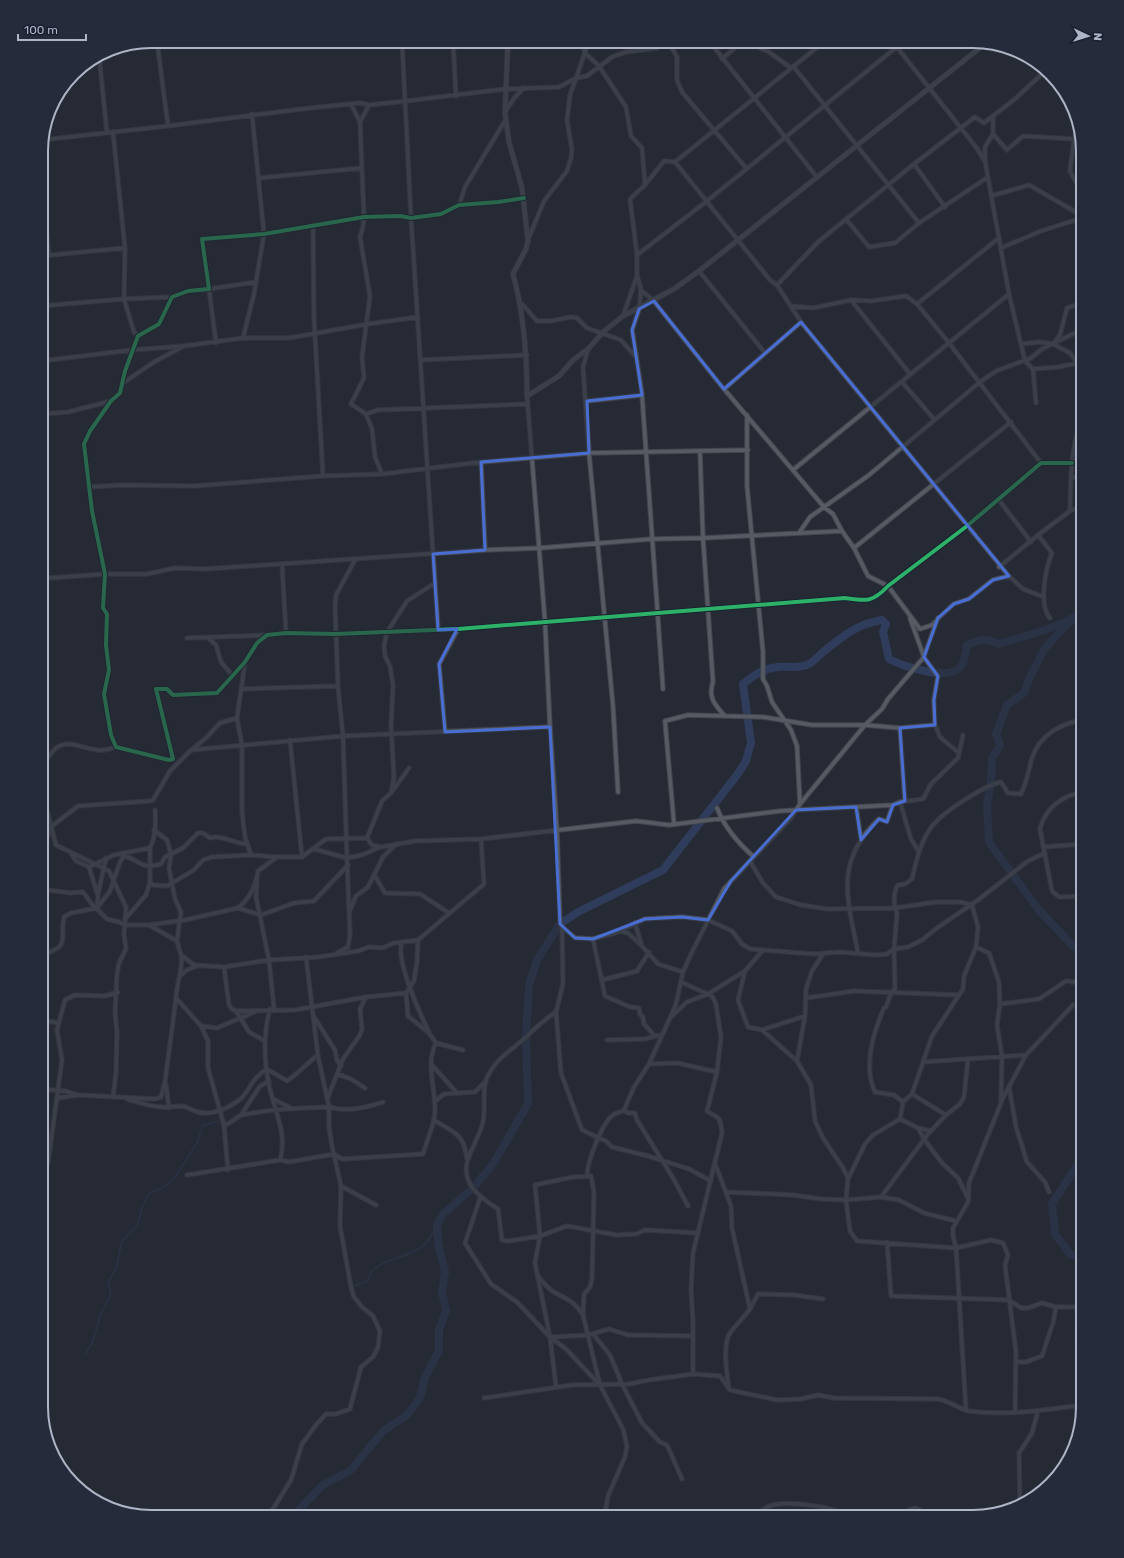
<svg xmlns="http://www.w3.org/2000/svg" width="1124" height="1558" font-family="Rubik,sans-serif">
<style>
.water{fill:#303c5c}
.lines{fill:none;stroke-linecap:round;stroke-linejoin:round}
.stream{stroke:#303c5c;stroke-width:1.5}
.river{stroke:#303c5c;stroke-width:8}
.minor-casing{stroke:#42454d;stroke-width:5.5}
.tertiary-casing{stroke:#42454d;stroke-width:6}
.minor{stroke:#565a63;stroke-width:3.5}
.tertiary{stroke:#565a63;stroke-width:4.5}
.cycleway-casing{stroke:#191f2f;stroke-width:6}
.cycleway{stroke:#2db169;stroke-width:4}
.marked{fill:none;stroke:#486dd3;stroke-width:3;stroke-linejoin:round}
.rim{fill:none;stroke:#aeb5c7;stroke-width:2}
</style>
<rect width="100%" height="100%" fill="#262a34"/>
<path class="water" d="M1083 608V618L1069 627 1064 618Z"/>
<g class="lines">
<path class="stream" d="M351 1287 368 1281C369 1278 370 1273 373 1270 388 1256 414 1258 428 1241 431 1237 434 1230 437 1225
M85 1354 92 1343 102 1311 111 1294 108 1282 116 1268 122 1241 138 1224 142 1207 149 1193 160 1189 173 1180 197 1143 203 1125 222 1121"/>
<path class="river" d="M1070 621 1045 648 1029 679 1024 693 1007 705 996 734 1000 745 992 758 991 784 987 805 989 842 1038 909 1071 944 1083 953
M1083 1266 1079 1257 1070 1254 1055 1234 1052 1204 1083 1156
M1083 1361 1078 1335 1083 1328
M292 1517 323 1485 351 1470 383 1431 407 1415 420 1398 425 1377 439 1351V1330L446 1311 442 1292 445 1272 438 1243 437 1225 443 1214 472 1189 493 1164 528 1104 526 1037 529 985 537 960 560 924 578 912 663 870 737 775 746 761 751 743 743 684C754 675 764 668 778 667 788 666 800 669 809 664 814 661 819 656 823 652 843 636 857 624 882 620L886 624 883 632 889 659C903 666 946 681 959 668 965 663 965 652 967 645 980 639 985 638 999 644L1045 630 1072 619 1083 612"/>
<defs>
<path id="minor" d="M157 41 168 126
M402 41 411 218 438 630
M453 41 456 96
M582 41 585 53 599 66 626 107 631 136 642 148 645 185
M668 41 677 57V80L682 92 746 168
M709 41 816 176
M750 41 753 45 769 52 791 68
M892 41 976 147 984 160
M99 55 107 133
M722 59 743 41
M793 66 919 223
M351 104 360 122 364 217 363 227 360 237 370 296 362 357 364 378 351 404 366 414 378 410 528 404
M505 112 515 97 524 88
M993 116V134L985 147V161L1009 294 1025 361 1033 369 1058 367 1083 362
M360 122 369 105
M113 132 125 248 124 299 134 332 138 336
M993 134 1007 150 1023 136 1074 139 1077 129
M1074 139 1070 171 1080 190 1083 192
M42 140 168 126 310 108 360 103 369 105 406 101 505 89 559 87 576 78 587 76 612 57 626 52 657 48 663 41
M675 162 770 280 777 285 801 322 1009 576
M914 164 945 207
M259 178 362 168
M41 189 49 255
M991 196 1029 185 1081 215V218
M524 198 498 202 459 205 441 214 411 218 400 216 364 217 264 234 202 239 209 289 188 291 172 297 159 324 138 336 125 371 120 393 111 401 90 431 84 444 92 511 105 574 103 608 107 614 106 645 109 670 104 694 111 735 116 747 169 760 173 759 156 689H167L173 695 217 693 245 662 257 643 267 635 286 633 335 634 458 629 845 598C866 601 872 603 888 586L967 526 1041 463H1072
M459 205 465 187 506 119
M846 219 869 247 895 243 919 223 988 177
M313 225 314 319 323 476
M528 240 544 201 567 171 571 158 572 150 567 120 570 95 589 41
M1001 248 1041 231 1082 218
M637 255 707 201 904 41
M41 256 125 248
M699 271 765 353
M777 285 818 242 914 164 975 117 984 123 1015 99 1044 72
M641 290 654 301 724 389 824 507 833 514 842 531 854 548 868 576 888 586 920 629 932 625 954 604 969 599 993 580 1009 576 1023 589 1044 597
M851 300 910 374
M522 304 537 321H551L571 317 577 318 587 328 621 340 635 356
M917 304 999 238
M41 306 124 299 172 297
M791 306 813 308 851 300 871 301 906 296 917 304 949 343 1041 463
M623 316 637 276
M243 338 254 294 264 234 252 114
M216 343 209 289 256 282
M1021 344 1040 342 1053 344 1060 335 1067 308 1083 303
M1053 344 1070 353 1077 362
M588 349 583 367 589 453 613 706 618 792
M422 360 527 355
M41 361 132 350 183 346
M1033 369 1036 403
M902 382 934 419
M123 383 154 362 184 346 243 338H289L368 324 418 317
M724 389 801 322
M527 396 545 622 550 727 557 831 560 924 562 927 563 984 556 1012 561 1073 582 1130 606 1141 612 1147 648 1156 689 1169 711 1181
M587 401 642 395
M41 414 68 412 111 401
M366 414 372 429 375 457 382 474 481 462 589 453 748 450
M747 415V486L763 652V679L767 686 772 702 791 730 797 746 800 804
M700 452 703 538 713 682C708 697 714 704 724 715
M481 462 485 550
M41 464 44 491
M793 470 1009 294
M1071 477H1083
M88 487 123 485 194 486 323 476 382 474
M999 500 1031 542
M1079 508 1083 517
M1070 511C1071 479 1070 446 1083 417
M799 533 810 517 869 475 980 382 996 371 1031 358 1042 349 1075 333 1083 332
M1038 535 1052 553C1046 567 1038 605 1050 618
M854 548 1011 422
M355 560 336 595 335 606 338 686 343 736 347 858 362 855 380 847
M282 564 286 633
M999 567 1038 535 1070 511 1083 505
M41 575 50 578 105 574H147L175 568 205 569 485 550 540 548 652 539 703 538 842 531
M910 618 924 657 938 676 934 700 935 725 940 737 959 753
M1082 621 1083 622
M187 638 266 635
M208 638 216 645 221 662 232 675
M1078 648 1083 704
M245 663 237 718 242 745V812L245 837 251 855 277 857H302L326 839 367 838 372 845 381 847 415 841 481 839 636 821 669 825 780 811 893 805 900 802 923 799 931 784 958 758 963 735
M241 689 338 686
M663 689 642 395 632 330 639 309 641 290 637 275V255L630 199 645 185 664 161 675 162 825 41
M900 728 905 801
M445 732 439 664 458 629
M290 740 302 857
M1083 746V724
M191 750 343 736 550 727
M41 771C44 765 47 757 52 752 66 736 81 749 98 750 105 751 110 749 116 747
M41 788 56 845 109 871 126 907 124 934 126 949 119 963 117 974 115 1013 117 1032 116 1073 113 1097
M391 793 394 777 391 726 393 685 390 666 385 656 384 645 387 632 407 601 435 583
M153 800 170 771 191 750 206 738 220 723 237 718
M900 802 911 839 919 852
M856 807 861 840
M717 808C724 826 739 844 754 857
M674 824 665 721 688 715 763 717 812 725H865L900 728 935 725
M154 830 167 840 171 854 169 868 175 899 181 912 177 941
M367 838 382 801 391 793 409 768
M1043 847 1083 844
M314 849 347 858 350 935 348 947 337 953
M41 852 52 826 78 806 150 801
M71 853 76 861 89 867 98 896 97 908
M750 861 763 883 776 897 801 905 827 909 895 908 936 902H960L972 905 978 927 976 947 989 953 999 982 1000 1004 997 1025 1002 1056 1001 1103 969 1183 968 1202 953 1228V1236L956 1248 966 1410
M89 867 114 855 150 848C156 837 156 822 155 810
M375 876 385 893 420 894 449 913
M257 880 256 897 269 960 274 1009
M150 882 153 885 167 886 194 870 203 860 212 857 251 855
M41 889 70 893 83 892 91 903 107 919 119 922 124 925H149L177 941 181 955 194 965 224 967 269 960 319 957 358 951 369 947 382 948 394 943 418 940
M98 894 106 858
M1083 896 1059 897 1052 891 1040 829C1045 808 1063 795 1083 792
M238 908 261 915 294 903 314 901 348 865
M350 910 356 896 368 887 383 857 396 844
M125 919 146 895 150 882V848
M635 923 641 943
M149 925 185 920 238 908C249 899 256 885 258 871L277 857
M562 927 575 938 593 939 615 933 645 919 682 917 708 920 732 931 742 944 750 949 814 954 840 952 875 955 887 954 894 949 908 947 922 940 937 928 978 900 1028 861 1045 853
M620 931 628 933 641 945 658 964 683 972
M593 939 605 996 630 1007 639 1008 640 1014 643 1017 644 1024 655 1036 662 1035
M402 942C395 959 420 1014 429 1032
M976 947 964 976 963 989 932 1036 912 1094 903 1102 900 1119 873 1135 865 1144 848 1179 846 1200 850 1231 857 1241 956 1248 991 1240 1003 1243 1008 1255 1005 1265 1016 1352 1015 1413
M763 950 745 971 738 1000 748 1027 762 1030 797 1061 811 1085 815 1121 823 1138 843 1168 848 1178
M858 953C848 900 833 862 879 819L887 822 893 805
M41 955C72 946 59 941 64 917L71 913 97 908 110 891 120 862 124 856C141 860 139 870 161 864L165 857 183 848 198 833H203L210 838C222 834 234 844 247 844
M224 967 229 1005 232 1009 236 1011 295 1010 366 997 406 993
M180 976 187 970 197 966
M602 980 637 971 649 952
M681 982 712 996 716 1004 721 1037 717 1072 707 1111C720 1119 720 1116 722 1133L693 1253 691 1290 693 1321V1374
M176 998 201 1026 217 1028 257 1011
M806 998 854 991 958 995
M1000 1004 1039 999 1066 981 1075 982 1082 990
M270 1009C263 1034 264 1060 269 1085 274 1110 288 1134 280 1160
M236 1011 249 1032 265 1041
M556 1012C544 1020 535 1028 525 1038 510 1051 494 1060 486 1080 482 1093 486 1109 483 1122 480 1135 472 1147 468 1159 460 1184 481 1198 498 1209L502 1240 509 1241 540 1236 567 1226 617 1235 636 1234 645 1230 698 1233
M314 1017 335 1050 337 1060 341 1066
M671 1017 687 1002 708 994 745 971
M41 1020 59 1023
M201 1026 208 1041V1068L224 1125
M762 1030 805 1016
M607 1040 645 1039 655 1036
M436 1043 463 1050
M797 1061 805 1016 806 989 812 971 823 954
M923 1062 1026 1055 1073 1005
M649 1064 677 1063 717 1072
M432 1065 457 1093
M338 1074 351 1079 365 1088
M166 1085 169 1108
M1009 1086 1016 1127 1027 1162 1045 1182 1049 1192
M41 1089 65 1091 77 1095
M912 1094 946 1115
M328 1097 343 1059 360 1035 362 1029 360 1009 366 997
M58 1098 78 1095 155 1099 161 1097 165 1082 176 998C176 983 184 970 181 955
M127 1099C140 1103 155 1108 169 1107 173 1107 177 1106 181 1106 187 1106 193 1111 198 1112 211 1116 229 1108 239 1100 250 1092 250 1079 267 1069L287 1081C299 1073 306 1064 318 1055
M273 1099 289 1107
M1002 1100 1026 1055
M435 1101 444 1094 475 1092 486 1081
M903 1102 894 1095 875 1092C863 1066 873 1033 884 1008L886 1007 891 993 895 989 894 949 897 913C893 904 893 893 898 885L905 884 912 879C916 862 921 839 933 825 945 811 983 786 1001 782L1008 793 1021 794C1028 779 1028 772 1032 758 1039 735 1062 723 1083 720
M624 1110 628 1113H635L637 1120 673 1178 688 1206
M241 1115 260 1086 269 1081
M900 1119 918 1128 931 1131
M434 1120C454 1133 464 1133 467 1159
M918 1128 924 1139 942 1163 958 1178 968 1198
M716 1166 731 1206 732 1228 750 1309C744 1317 736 1325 730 1333 722 1345 727 1375 729 1389
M228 1170 224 1125C232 1124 235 1117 242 1115 271 1109 300 1108 329 1107 346 1112 366 1108 383 1102
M41 1171 48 1163 62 1060 57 1030 65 1000 75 995 105 996 118 992
M187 1175 280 1160 289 1162 334 1154 342 1159 423 1154C427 1140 434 1126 435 1112 436 1090 425 1063 436 1043L429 1033 408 1016 406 993 414 981 417 962 418 940 484 884 481 839
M587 1176C587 1162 602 1123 613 1115 616 1112 621 1113 624 1110L634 1087 649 1064 670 1018 676 1004 683 972 692 952 724 889 791 818 800 804 865 725 882 709 888 699 924 657 938 618
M341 1186 376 1205
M726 1192 793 1195 821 1199 846 1200 881 1197 899 1200 924 1213 956 1221
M881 1197 928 1134 946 1115 960 1104 964 1097 968 1059
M480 1198 465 1243 491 1284 517 1302 550 1337 566 1349 599 1384
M887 1242 891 1296 1009 1300 1021 1308H1028L1042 1303 1056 1307H1083
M538 1276C542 1281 547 1287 552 1291 564 1298 575 1301 583 1315
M750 1309 758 1294 794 1295 823 1299
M593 1334 610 1355 622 1384 642 1423 660 1442 667 1445 682 1479
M551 1337 589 1335 609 1329 628 1335 693 1336
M1016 1362H1026L1042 1356 1053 1323 1056 1307
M556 1387 550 1337 535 1263 540 1236 535 1185 573 1177 591 1176 594 1193 592 1278 590 1287 584 1294 583 1315 600 1385 623 1429 627 1446 625 1457 608 1496 606 1507V1517
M484 1398 572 1385 629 1384 649 1380 693 1374 720 1376 730 1390 777 1400 801 1399 818 1395 834 1398 937 1399C949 1400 958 1409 969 1411 1007 1416 1045 1410 1083 1405
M1026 1503 1032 1499
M1020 1504 1019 1453 1032 1433 1038 1411
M268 1517 291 1480 302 1444 316 1425 326 1414H336L350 1409 361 1367 373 1357 378 1347 380 1331 373 1316 362 1307 354 1297 351 1287 340 1226 341 1186 332 1146 329 1127V1107L318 1056 306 957
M755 1517C760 1511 765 1507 773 1505 786 1501 838 1506 846 1517
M890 1517 915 1508 920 1510 922 1517"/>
<path id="tertiary" d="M508 41 505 112 509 142 522 188 528 241 526 249 513 274C524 314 527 355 527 396L559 376 573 360 588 349 603 332 623 316 674 289 699 271 986 43"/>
</defs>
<use href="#minor" class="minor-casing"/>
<use href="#tertiary" class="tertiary-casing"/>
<use href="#minor" class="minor"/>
<use href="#tertiary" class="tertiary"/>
<defs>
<path id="cycleway" d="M524 198 498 202 459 205 441 214 411 218 400 216 364 217 264 234 202 239 209 289 188 291 172 297 159 324 138 336 125 371 120 393 111 401 90 431 84 444 92 511 105 574 103 608 107 614 106 645 109 670 104 694 111 735 116 747 169 760 173 759 156 689H167L173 695 217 693 245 662 257 643 267 635 286 633 335 634 458 629 845 598C866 601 872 603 888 586L967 526 1041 463H1072"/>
</defs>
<use href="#cycleway" class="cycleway-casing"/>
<use href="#cycleway" class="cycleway"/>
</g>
<path d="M0 0H1124V1558H0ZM654 301 724 389 801 322 1009 576 993 580 969 599 954 604 938 618 924 657 938 676 934 700 935 725 900 728 905 801 893 805 887 822 879 819 861 840 856 807 796 810 731 881 708 920 682 917 645 919 593 939 575 938 560 924 550 727 445 732 439 664 457 629 438 630 433 554 485 550 481 462 589 453 587 401 642 395 632 330 639 309Z" fill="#262a34" fill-opacity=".55" fill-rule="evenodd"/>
<path class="marked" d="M654 301 724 389 801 322 1009 576 993 580 969 599 954 604 938 618 924 657 938 676 934 700 935 725 900 728 905 801 893 805 887 822 879 819 861 840 856 807 796 810 731 881 708 920 682 917 645 919 593 939 575 938 560 924 550 727 445 732 439 664 457 629 438 630 433 554 485 550 481 462 589 453 587 401 642 395 632 330 639 309Z"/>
<path d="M0 0H1124V1558H0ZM151 48H973A103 103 0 0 1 1076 151V1407A103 103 0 0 1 973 1510H151A103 103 0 0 1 48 1407V151A103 103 0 0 1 151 48Z" fill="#252b3b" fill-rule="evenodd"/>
<path class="rim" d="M151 48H973A103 103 0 0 1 1076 151V1407A103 103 0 0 1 973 1510H151A103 103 0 0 1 48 1407V151A103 103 0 0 1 151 48Z"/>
<g transform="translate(1088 36) rotate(94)" stroke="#191f2f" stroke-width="3" paint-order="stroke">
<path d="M0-3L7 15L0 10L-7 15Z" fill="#aeb5c7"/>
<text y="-6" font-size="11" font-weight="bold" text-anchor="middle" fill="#aeb5c7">N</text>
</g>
<path d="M18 34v6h68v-6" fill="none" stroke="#aeb5c7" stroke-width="2"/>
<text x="24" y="34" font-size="12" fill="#aeb5c7" stroke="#191f2f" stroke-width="3" paint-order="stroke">100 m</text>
</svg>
